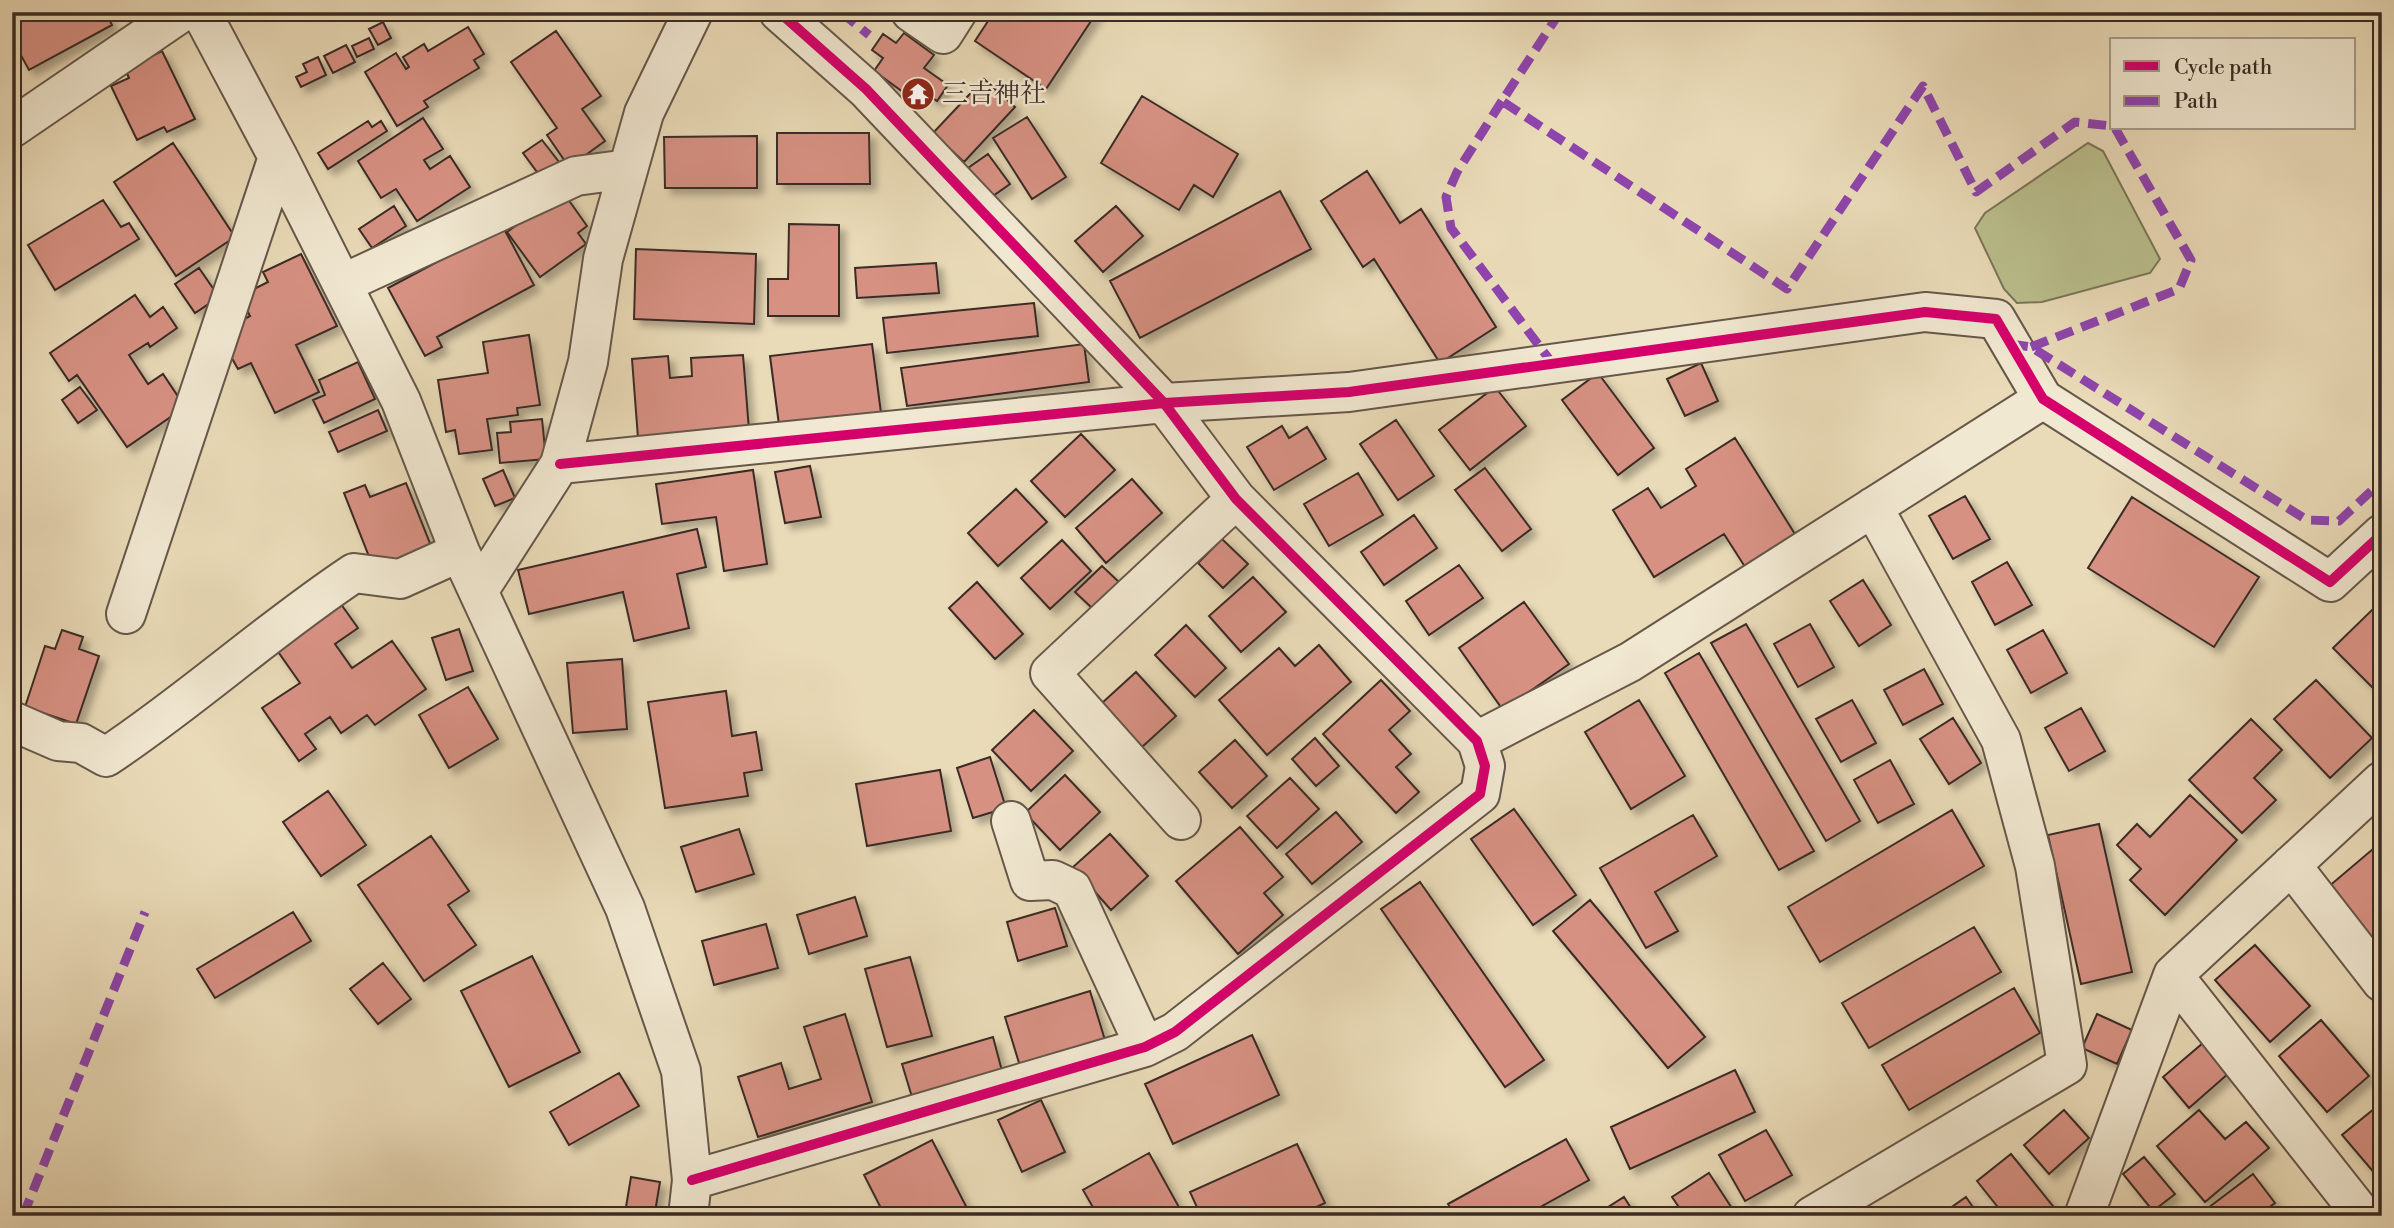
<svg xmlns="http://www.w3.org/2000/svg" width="2394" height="1228" font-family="'Libre Bodoni','Noto Serif JP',serif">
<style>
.green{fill:#babf8d;stroke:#7a7559;stroke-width:2}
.building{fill:#d79183;stroke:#3a2b25;stroke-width:2;filter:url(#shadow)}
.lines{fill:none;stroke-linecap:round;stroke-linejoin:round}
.minor-casing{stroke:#66574a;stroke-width:42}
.minor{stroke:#f1e8d1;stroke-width:38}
.quiet{stroke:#8e44ad;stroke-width:9;stroke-dasharray:18 9;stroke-linecap:butt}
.cycleway-casing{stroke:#f1e8d1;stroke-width:15}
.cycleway{stroke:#d6006c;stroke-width:10}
.labels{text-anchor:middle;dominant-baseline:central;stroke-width:5;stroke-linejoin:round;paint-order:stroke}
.poi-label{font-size:26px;fill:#3a2b25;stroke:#f1e8d1;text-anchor:start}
</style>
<defs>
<filter id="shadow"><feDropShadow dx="6" dy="6" stdDeviation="3.5" flood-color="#0004"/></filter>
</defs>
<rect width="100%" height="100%" fill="#eadbb8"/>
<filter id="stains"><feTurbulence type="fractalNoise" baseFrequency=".00286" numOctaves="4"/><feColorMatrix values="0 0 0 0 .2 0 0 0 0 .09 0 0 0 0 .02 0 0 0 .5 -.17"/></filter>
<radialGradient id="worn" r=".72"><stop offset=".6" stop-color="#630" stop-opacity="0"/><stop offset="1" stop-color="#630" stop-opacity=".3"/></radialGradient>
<path class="green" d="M2088 143 2103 151 2160 259 2150 273 2042 302 2017 303 2004 289 1975 228 1985 213Z"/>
<path class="building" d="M12 12H105L112 25 29 70 12 39Z
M994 12H1097L1046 89 975 41Z
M383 22 391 38 378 45 369 29Z
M468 27 484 54 474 60 479 68 424 101 428 107 397 126 365 72 396 53 406 69 409 67 403 57 424 44 428 51Z
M556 31 601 96 582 109 605 141 569 167 547 135 557 128 511 62Z
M904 33 934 55 924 68 948 85 937 101 917 87 910 97 874 71 883 58 872 50 883 34 896 43Z
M369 38 374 49 357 57 352 46Z
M346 45 355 62 333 73 324 56Z
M162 51 195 119 167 132 164 127 137 140 111 86 129 78 125 69Z
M318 57 326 75 301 87 296 77 307 72 303 64Z
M984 79 1015 107 964 162 933 133Z
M1142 96 1238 154 1213 197 1194 185 1179 210 1101 163Z
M1027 117 1066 177 1032 199 993 138Z
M423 118 443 149 424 160 430 169 450 156 470 187 417 221 396 189 381 198 358 161Z
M368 121 372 127 381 121 387 131 328 169 318 153Z
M777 133H869L870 184H777Z
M757 136V188H665L664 137Z
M542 140 559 162 540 176 523 153Z
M173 143 235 237 176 276 114 182Z
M988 154 1010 184 990 198 968 168Z
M1367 171 1400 223 1421 209 1496 327 1440 363 1374 259 1363 267 1321 201Z
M1280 191 1311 249 1140 338 1110 281Z
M563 192 587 226 578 233 586 244 540 277 507 232Z
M103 200 121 227 129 223 139 239 55 290 28 245Z
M394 206 406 226 372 248 359 229Z
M1116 206 1143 236 1103 272 1075 241Z
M789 224 839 225V316H768V279H788Z
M503 227 534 285 437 337 442 347 425 356 388 288Z
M636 249 756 254 754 324 634 319Z
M301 254 337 326 296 345 319 392 275 413 251 363 238 369 229 353 235 324 250 316 240 296 268 282 263 272Z
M936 263 939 293 857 298 855 268Z
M199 268 219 297 195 313 175 284Z
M135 295 150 317 163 307 177 328 150 347 148 343 129 355 148 384 163 374 185 407 127 447 77 375 69 381 50 353Z
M1034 303 1038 336 887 353 883 318Z
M529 335 540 405 517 408 518 415 487 419 492 450 459 454 455 430 446 432 438 380 488 373 483 342Z
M872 344 881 413 779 425 770 356Z
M1084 344 1089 382 907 406 901 368Z
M743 355 749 430 638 438 632 359 668 356 670 378 692 376 691 358Z
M358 362 375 399 324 423 313 400 325 395 319 380Z
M1701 363 1718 401 1685 416 1667 379Z
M1598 373 1654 448 1618 475 1562 400Z
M80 387 97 410 78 423 62 400Z
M1495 387 1526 426 1470 470 1439 430Z
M378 410 387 431 338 452 329 432Z
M542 419 546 459 500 463 497 433 511 432 510 422Z
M1396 420 1434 476 1398 500 1360 444Z
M1282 426 1289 438 1307 427 1326 459 1274 490 1247 447Z
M1081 434 1115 470 1065 517 1031 481Z
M1735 438 1798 539 1747 570 1724 534 1654 577 1613 510 1648 488 1661 508 1696 486 1686 469Z
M810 466 821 517 785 523 775 472Z
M1485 468 1531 529 1502 551 1455 490Z
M503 470 515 498 495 506 483 479Z
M753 470 767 564 724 571 716 517 662 524 656 484Z
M1358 473 1383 515 1329 546 1304 504Z
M1132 479 1162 513 1106 563 1076 528Z
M406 483 433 551 391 567 372 564 344 493 365 485 370 497Z
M1016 489 1047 522 998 566 968 533Z
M1965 496 1990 539 1953 559 1929 516Z
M2132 497 2259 577 2214 647 2088 568Z
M1414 515 1437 548 1384 585 1361 552Z
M697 529 706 567 677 574 689 628 634 641 623 592 529 614 518 570Z
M1222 539 1248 564 1223 588 1198 563Z
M1062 540 1091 571 1050 609 1021 578Z
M2007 562 2032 605 1995 625 1972 582Z
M1459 565 1483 598 1429 635 1406 601Z
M1102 566 1120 583 1093 609 1075 592Z
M1253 577 1286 612 1241 652 1209 616Z
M1863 580 1891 625 1859 646 1830 601Z
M977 582 1023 634 995 659 949 608Z
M338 600 358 628 335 644 352 668 392 641 426 689 375 725 367 715 341 733 330 717 305 734 316 749 299 761 262 708 300 683 274 646Z
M1524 602 1569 664 1503 710 1459 648Z
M2374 608 2382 615V697L2333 648Z
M1746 624 1860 821 1826 841 1711 643Z
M1810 624 1834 667 1798 687 1774 644Z
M1186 625 1226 668 1195 697 1155 655Z
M459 629 473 671 446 680 432 638Z
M62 630 83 637 79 649 99 656 76 724 25 707 45 646 55 649Z
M2043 630 2067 673 2031 693 2007 650Z
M1319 645 1351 682 1267 755 1219 700 1279 648 1295 666Z
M1699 653 1814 851 1779 870 1665 673Z
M622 659 627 729 573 733 567 663Z
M1924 669 1943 704 1903 725 1884 690Z
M1136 672 1176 716 1142 747 1102 703Z
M1381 680 1410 711 1389 730 1411 754 1396 767 1419 792 1396 813 1323 734Z
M2316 680 2372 738 2330 778 2274 719Z
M468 687 498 739 449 768 419 715Z
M726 691 732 736 756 732 762 770 744 773 748 796 665 808 648 702Z
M1639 700 1685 776 1631 809 1585 732Z
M1852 700 1876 743 1841 762 1816 719Z
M2081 708 2105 751 2069 771 2045 728Z
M1034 710 1073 751 1031 791 992 750Z
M1953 718 1981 763 1949 784 1920 739Z
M2251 719 2282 750 2254 778 2276 800 2242 833 2189 780Z
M1315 738 1339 766 1316 786 1292 759Z
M1235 740 1267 776 1232 808 1199 772Z
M990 757 1006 808 973 818 957 768Z
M1890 760 1914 804 1878 823 1854 780Z
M940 770 951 831 867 846 856 784Z
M1065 775 1100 812 1060 850 1025 813Z
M1290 778 1319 809 1277 848 1247 816Z
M328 791 366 845 321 876 283 822Z
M2190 795 2237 840 2165 915 2130 880 2141 869 2117 845 2137 824 2150 837Z
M1514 809 1576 895 1533 925 1471 839Z
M1952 810 1984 866 1820 962 1788 907Z
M1336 812 1362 842 1312 884 1286 854Z
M1693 815 1717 856 1655 892 1678 931 1646 948 1600 868Z
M2099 824 2132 972 2081 984 2048 835Z
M1240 827 1283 877 1264 893 1283 915 1238 954 1176 881Z
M739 829 754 874 696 892 681 847Z
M1110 834 1148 876 1111 910 1073 867Z
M431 836 469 891 448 905 476 945 424 981 358 885Z
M2380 843 2382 845V962L2321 893Z
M1420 882 1544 1060 1505 1087 1381 909Z
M855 897 867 936 809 954 797 915Z
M1590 900 1705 1037 1668 1068 1553 931Z
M1055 908 1067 946 1018 961 1007 922Z
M293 912 311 941 215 998 197 969Z
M766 924 778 968 714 985 702 941Z
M1974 927 2001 972 1869 1048 1842 1003Z
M2255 945 2310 1006 2270 1042 2215 980Z
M532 956 580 1052 509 1087 461 991Z
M910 957 932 1036 887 1047 865 969Z
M383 963 411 999 378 1024 350 989Z
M2014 988 2040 1033 1909 1110 1882 1065Z
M1090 991 1108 1050 1023 1076 1005 1017Z
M845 1014 872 1102 758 1137 738 1077 781 1063 789 1089 821 1079 804 1027Z
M2097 1014 2132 1030 2117 1064 2082 1048Z
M2321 1020 2369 1076 2327 1112 2279 1056Z
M1252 1035 1279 1095 1173 1144 1145 1084Z
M993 1037 1002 1071 912 1097 902 1064Z
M2203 1043 2229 1073 2189 1108 2163 1077Z
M1735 1070 1755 1112 1630 1169 1611 1127Z
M619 1073 639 1106 569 1145 550 1112Z
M1041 1100 1065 1152 1022 1172 998 1120Z
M2380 1104 2382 1107V1182L2342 1135Z
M2064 1110 2089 1138 2049 1174 2024 1145Z
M2199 1110 2225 1139 2246 1122 2269 1148 2205 1202 2157 1146Z
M1766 1130 1792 1175 1745 1201 1719 1155Z
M1566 1139 1589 1180 1524 1216H1455L1448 1204Z
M932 1140 971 1216H885L864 1175Z
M1297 1144 1325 1203 1297 1216H1201L1190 1192Z
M1149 1153 1180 1209 1167 1216H1098L1083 1190Z
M2011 1154 2053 1206 2040 1216H2005L1977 1181Z
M2144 1157 2175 1194 2153 1211 2123 1174Z
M1709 1173 1737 1216H1685L1672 1197Z
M2253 1174 2275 1203 2257 1216H2213L2208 1208Z
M631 1177 660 1182 655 1212 626 1207Z
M1624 1197 1636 1216H1594Z
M1966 1197 1979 1216H1939Z"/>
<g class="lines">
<defs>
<path id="minor" d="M201 12 278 157 401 401 460 552 625 908 681 1071 692 1180 688 1216
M911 12 943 34 957 12
M12 128 182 12
M342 284 576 176 628 169
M560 464 1164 403 1349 392 1925 312 1996 319 2043 399 2330 582 2382 534
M479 590 560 464 588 362 603 259 644 113 693 12
M126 614 278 157
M12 721 58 741 81 743 106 757C192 700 268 630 354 573L400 579 460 552
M1477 741 1630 662 2043 399
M1181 820 1050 673 1236 499
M1011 821 1030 881 1053 880 1072 889 1145 1047
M2291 865 2382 982
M2173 975 2363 1216
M692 1180 1145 1047 1175 1032 1480 794 1485 766 1477 741 1236 499 1164 403 866 89 779 12
M1812 1216 2067 1065 2035 866 2001 740 1873 507
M2084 1216 2173 975 2382 781"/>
</defs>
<use href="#minor" class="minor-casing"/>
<use href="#minor" class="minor"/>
<path class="quiet" d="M841 12 869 35
M1560 12 1502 101 1787 289 1923 86 1976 192 2075 122 2112 126
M1502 101 1457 172 1446 197 1451 228 1552 363
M2010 344 2031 347 2307 520 2339 521 2382 481
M2031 347 2179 289 2191 260 2115 128
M23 1216 145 912"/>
<defs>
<path id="cycleway" d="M560 464 1164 403 1349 392 1925 312 1996 319 2043 399 2330 582 2382 534
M692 1180 1145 1047 1175 1032 1480 794 1485 766 1477 741 1236 499 1164 403 866 89 779 12"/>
</defs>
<use href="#cycleway" class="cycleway-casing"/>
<use href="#cycleway" class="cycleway"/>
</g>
<defs>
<symbol id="temple-disc" viewBox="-11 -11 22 22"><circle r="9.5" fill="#8f2418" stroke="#f1e8d1"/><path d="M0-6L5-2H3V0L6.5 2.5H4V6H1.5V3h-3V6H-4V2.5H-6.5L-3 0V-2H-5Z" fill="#fff"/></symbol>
</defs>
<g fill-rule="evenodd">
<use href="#temple-disc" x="899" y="75" width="38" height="38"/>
</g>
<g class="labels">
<g class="poi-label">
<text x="942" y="94">三吉神社</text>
</g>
</g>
<rect width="2394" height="1228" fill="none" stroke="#eadbb8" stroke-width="42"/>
<rect x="14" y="14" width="2366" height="1200" fill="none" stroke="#3a2b25" stroke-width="3.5"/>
<rect x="21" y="21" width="2352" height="1186" fill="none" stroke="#3a2b25" stroke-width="2"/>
<rect x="2110" y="38" width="245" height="91" fill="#f1e8d1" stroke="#a89c8c" stroke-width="2"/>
<rect x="2124" y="61" width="35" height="10" fill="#d6006c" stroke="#a89c8c" stroke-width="2"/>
<text x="2174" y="74" font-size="21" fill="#3a2b25">Cycle path</text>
<rect x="2124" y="96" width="35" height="10" fill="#8e44ad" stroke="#a89c8c" stroke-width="2"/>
<text x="2174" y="108" font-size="21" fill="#3a2b25">Path</text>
<rect width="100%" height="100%" filter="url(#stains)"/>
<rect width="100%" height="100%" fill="url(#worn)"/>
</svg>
